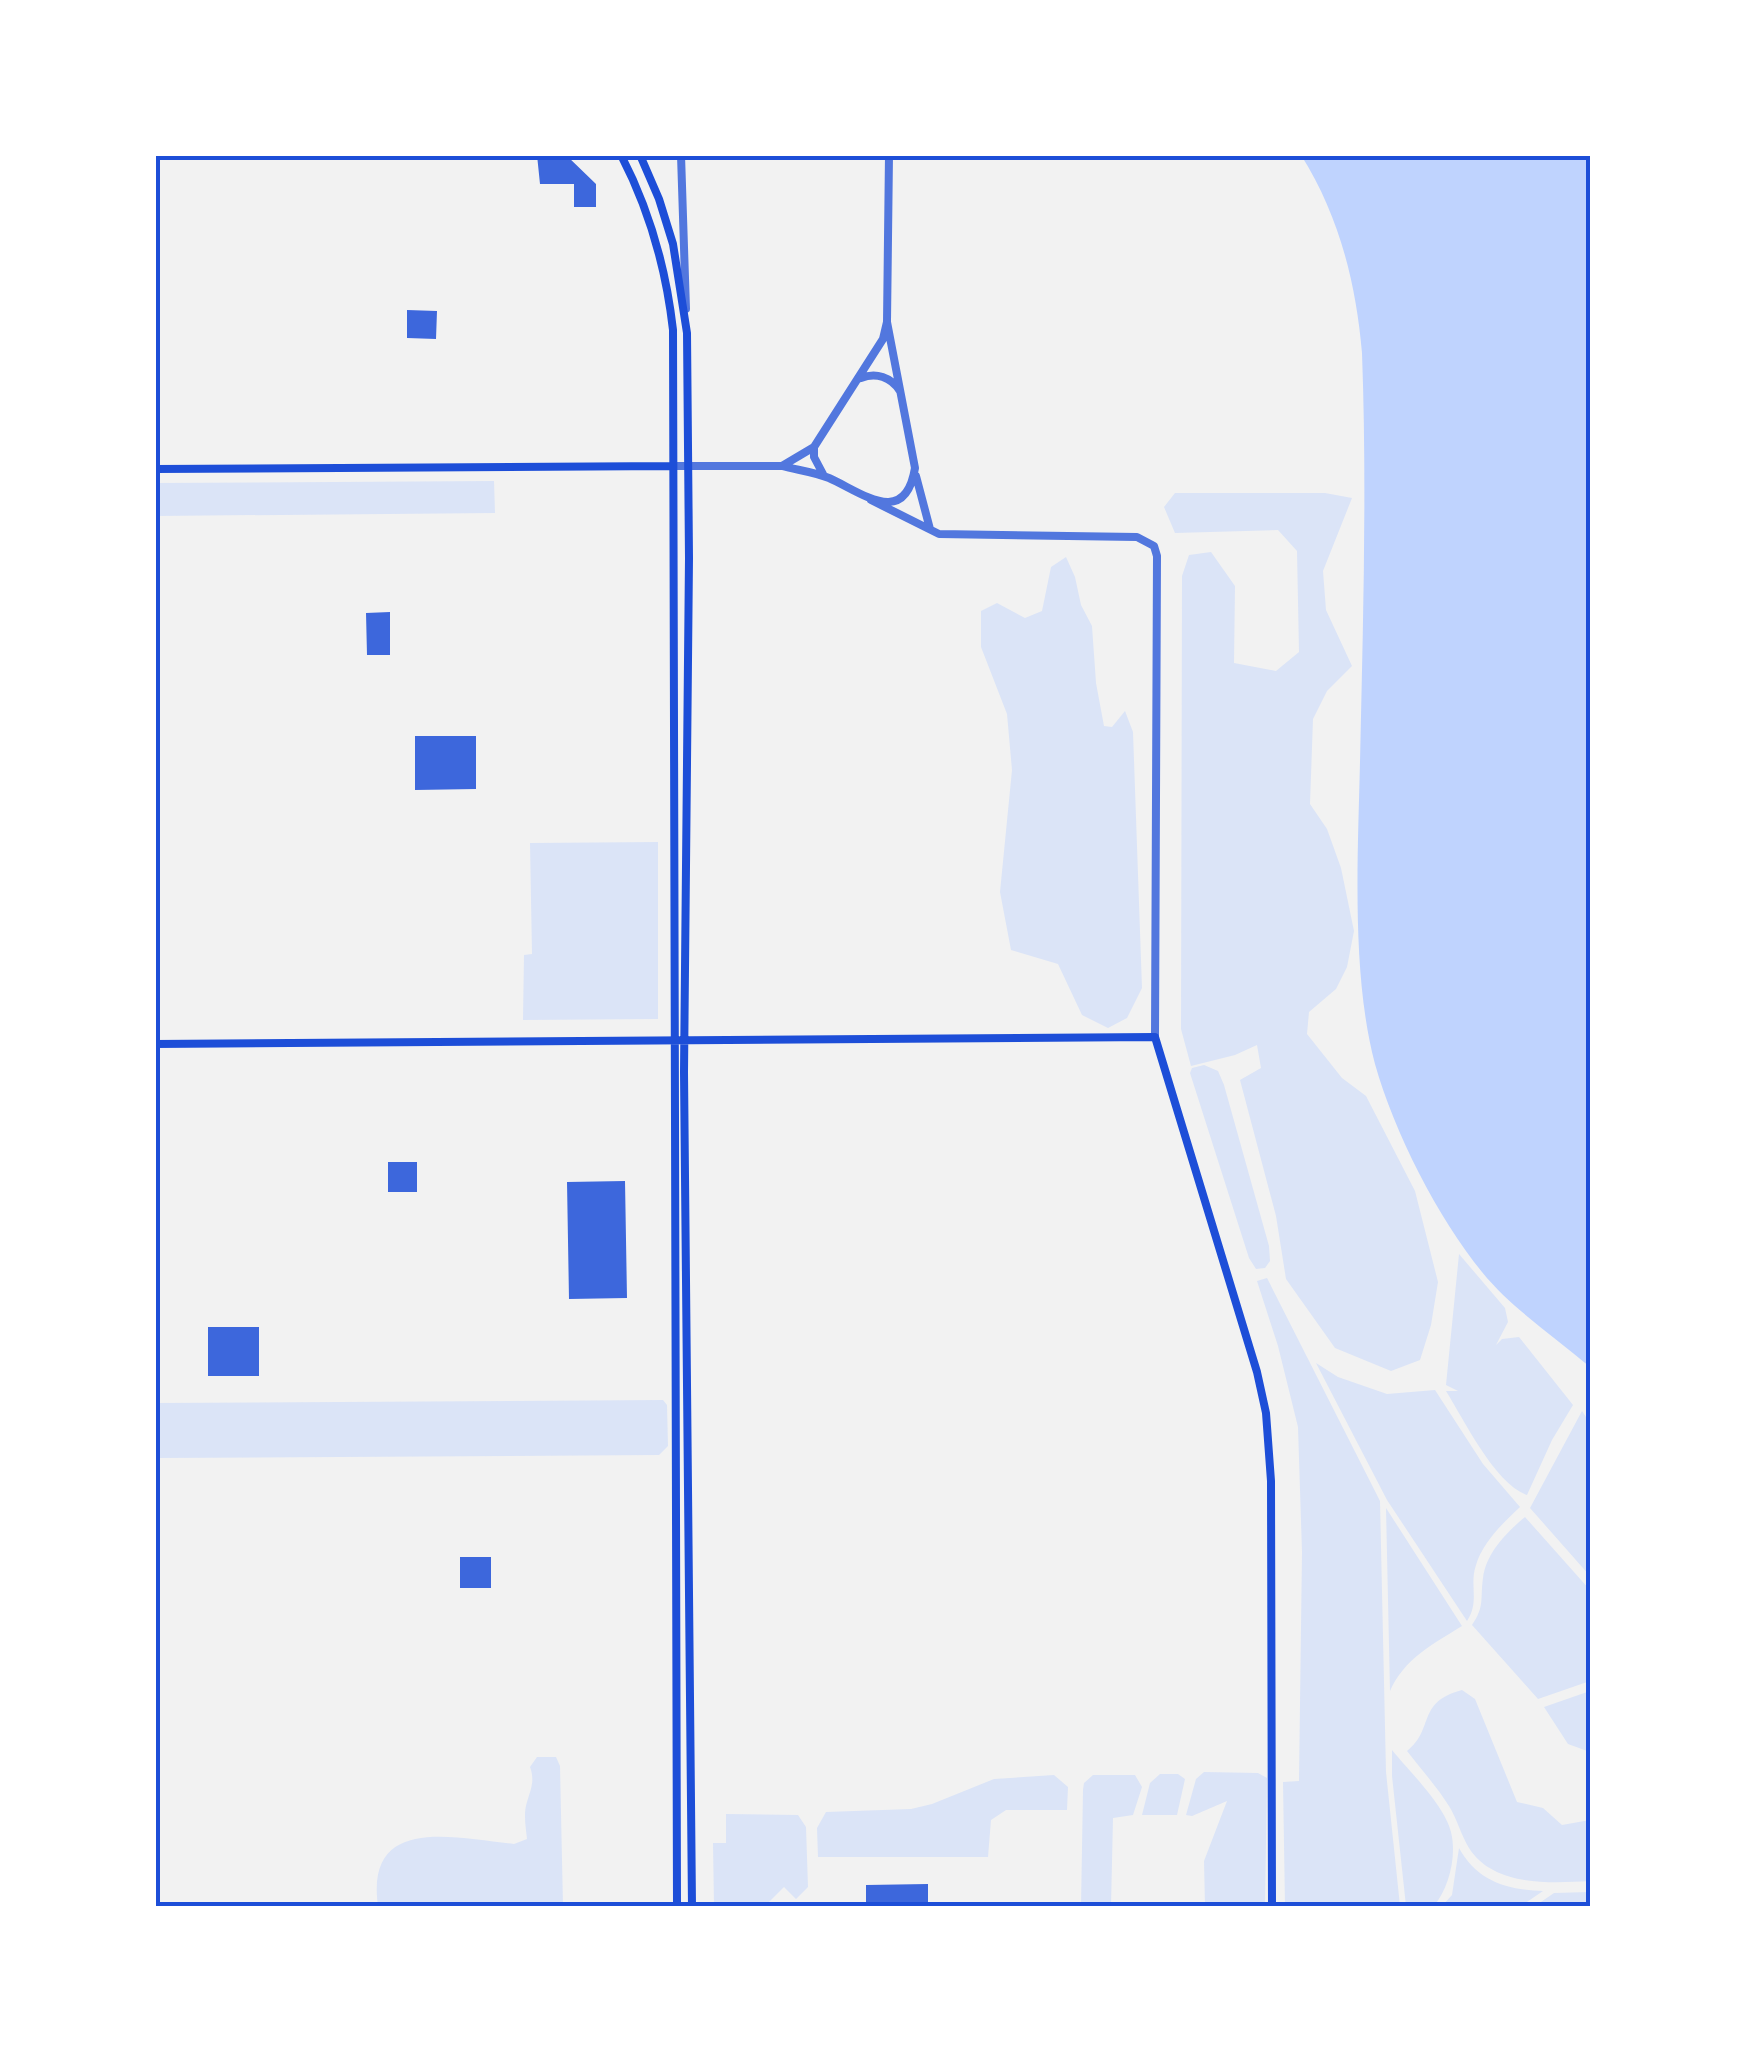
<svg xmlns="http://www.w3.org/2000/svg" width="1745" height="2061" font-family="'Noto Sans',sans-serif">
<style>
.green{fill:#dbe4f7}
.water{fill:#bfd3fe}
.building{fill:#3d67dc}
.lines{fill:none;stroke-linecap:round;stroke-linejoin:round}
.tertiary{stroke:#5277de;stroke-width:8}
.secondary{stroke:#1d4ed8;stroke-width:8}
.neatline{fill:none;stroke:#1d4ed8;stroke-width:4}
</style>
<rect width="100%" height="100%" fill="#f2f2f2"/>
<path class="green" d="M494 481 495 513 155 516V483Z
M1175 493H1325L1352 498 1323 571 1326 610 1352 666 1327 691 1313 719 1310 804 1327 829 1341 868 1354 931 1347 967 1336 989 1309 1012 1307 1034 1342 1078 1366 1096 1415 1191 1438 1282 1431 1325 1420 1360 1391 1371 1335 1348 1286 1279 1276 1216 1240 1080 1261 1068 1257 1045 1235 1055 1191 1066 1181 1029 1182 576 1189 555 1211 552 1235 586 1234 663 1276 671 1299 652 1297 551 1278 530 1175 533 1164 507Z
M1066 557 1075 577 1081 605 1092 626 1096 683 1104 726 1112 727 1125 711 1133 732 1142 988 1127 1018 1108 1028 1082 1015 1058 964 1011 950 1000 892 1012 770 1007 714 981 647V611L997 603 1025 618 1042 611 1051 567Z
M658 842V1019L523 1020 524 955 532 954 530 843Z
M1204 1065 1218 1071 1224 1085 1269 1246 1270 1261 1265 1268 1256 1269 1249 1258 1190 1073 1192 1068Z
M1459 1254 1505 1308 1508 1322 1496 1345 1502 1339 1519 1337 1573 1405 1552 1440 1527 1495C1495 1484 1464 1420 1446 1391H1458L1446 1385Z
M1267 1278 1380 1501 1386 1772 1400 1906H1285L1283 1782 1299 1781 1302 1552 1298 1427 1278 1346 1257 1281Z
M1316 1363 1338 1377 1387 1394 1435 1390 1483 1464 1520 1507C1503 1523 1483 1542 1476 1565 1469 1585 1480 1602 1467 1621L1387 1500Z
M663 1400 667 1405 668 1446 659 1455 155 1458V1403Z
M1582 1411 1590 1423V1576L1530 1508Z
M1386 1508 1462 1626C1433 1644 1404 1659 1390 1691Z
M1525 1517 1590 1590V1681L1538 1699 1472 1625C1485 1606 1480 1599 1483 1578 1486 1553 1507 1532 1525 1517Z
M1462 1690 1475 1699 1517 1802 1543 1808 1562 1825 1590 1820V1881C1550 1883 1494 1887 1469 1848 1461 1835 1457 1819 1449 1806 1437 1787 1421 1769 1407 1751 1435 1729 1416 1702 1462 1690Z
M1590 1691V1752L1568 1744 1544 1707Z
M1392 1750C1409 1771 1445 1806 1451 1832 1457 1856 1449 1888 1434 1906H1406L1392 1776Z
M537 1757H556L560 1766 563 1906H378C365 1814 455 1838 514 1844L527 1839C526 1828 523 1814 527 1802 531 1788 535 1781 530 1767Z
M1204 1772 1258 1773 1267 1778 1265 1906H1205L1204 1861 1227 1801 1192 1816 1186 1815 1196 1779Z
M1160 1774H1178L1185 1779 1177 1815H1142L1150 1783Z
M1054 1775 1068 1787 1067 1810H1006L991 1820 988 1857H818L817 1828 826 1812 911 1809 932 1804 994 1779Z
M1093 1775H1135L1142 1787 1133 1815 1113 1818 1111 1906H1081L1083 1790 1084 1783Z
M726 1814 798 1815 806 1827 808 1887 796 1899 784 1887 765 1906H714L713 1843H726Z
M1459 1848C1477 1881 1507 1890 1543 1891L1521 1906H1442L1452 1895Z
M1590 1892V1906H1535L1554 1893Z"/>
<path class="water" d="M1301 155H1590V1367C1554 1336 1512 1309 1482 1272 1438 1218 1394 1132 1375 1064 1351 974 1358 855 1360 762 1363 626 1367 489 1362 353 1356 283 1339 215 1301 155Z"/>
<path class="building" d="M537 155H566L596 184V207H574V184H540Z
M407 310 437 311 436 339 407 338Z
M390 612V655H367L366 613Z
M415 736H476V789L415 790Z
M388 1162H417V1192H388Z
M625 1181 627 1298 569 1299 567 1182Z
M208 1327H259V1376H208Z
M460 1557H491V1588H460Z
M928 1884V1902L952 1903V1906H862L866 1902V1885Z"/>
<g class="lines">
<path class="tertiary" d="M681 155 686 309
M887 322 915 468C905 529 861 492 829 478 814 472 797 470 782 466L814 447 883 339 887 322 889 155
M861 378C876 372 891 377 900 391
M814 447V457L823 474
M673 466H782
M916 476 930 529
M871 500 939 534 1137 537 1154 546 1157 556 1155 1037"/>
<path class="secondary" d="M621 155C650 211 666 268 673 330L677 1906
M640 155 659 199 673 244 687 333 689 558 684 1072 692 1906
M155 469 673 466
M155 1044 1155 1037 1257 1372 1266 1413 1271 1481 1272 1906"/>
</g>
<rect width="1745" height="2061" fill="none" stroke="#ffffff" stroke-width="315"/>
<rect x="158" y="158" width="1430" height="1746" class="neatline"/>
</svg>
